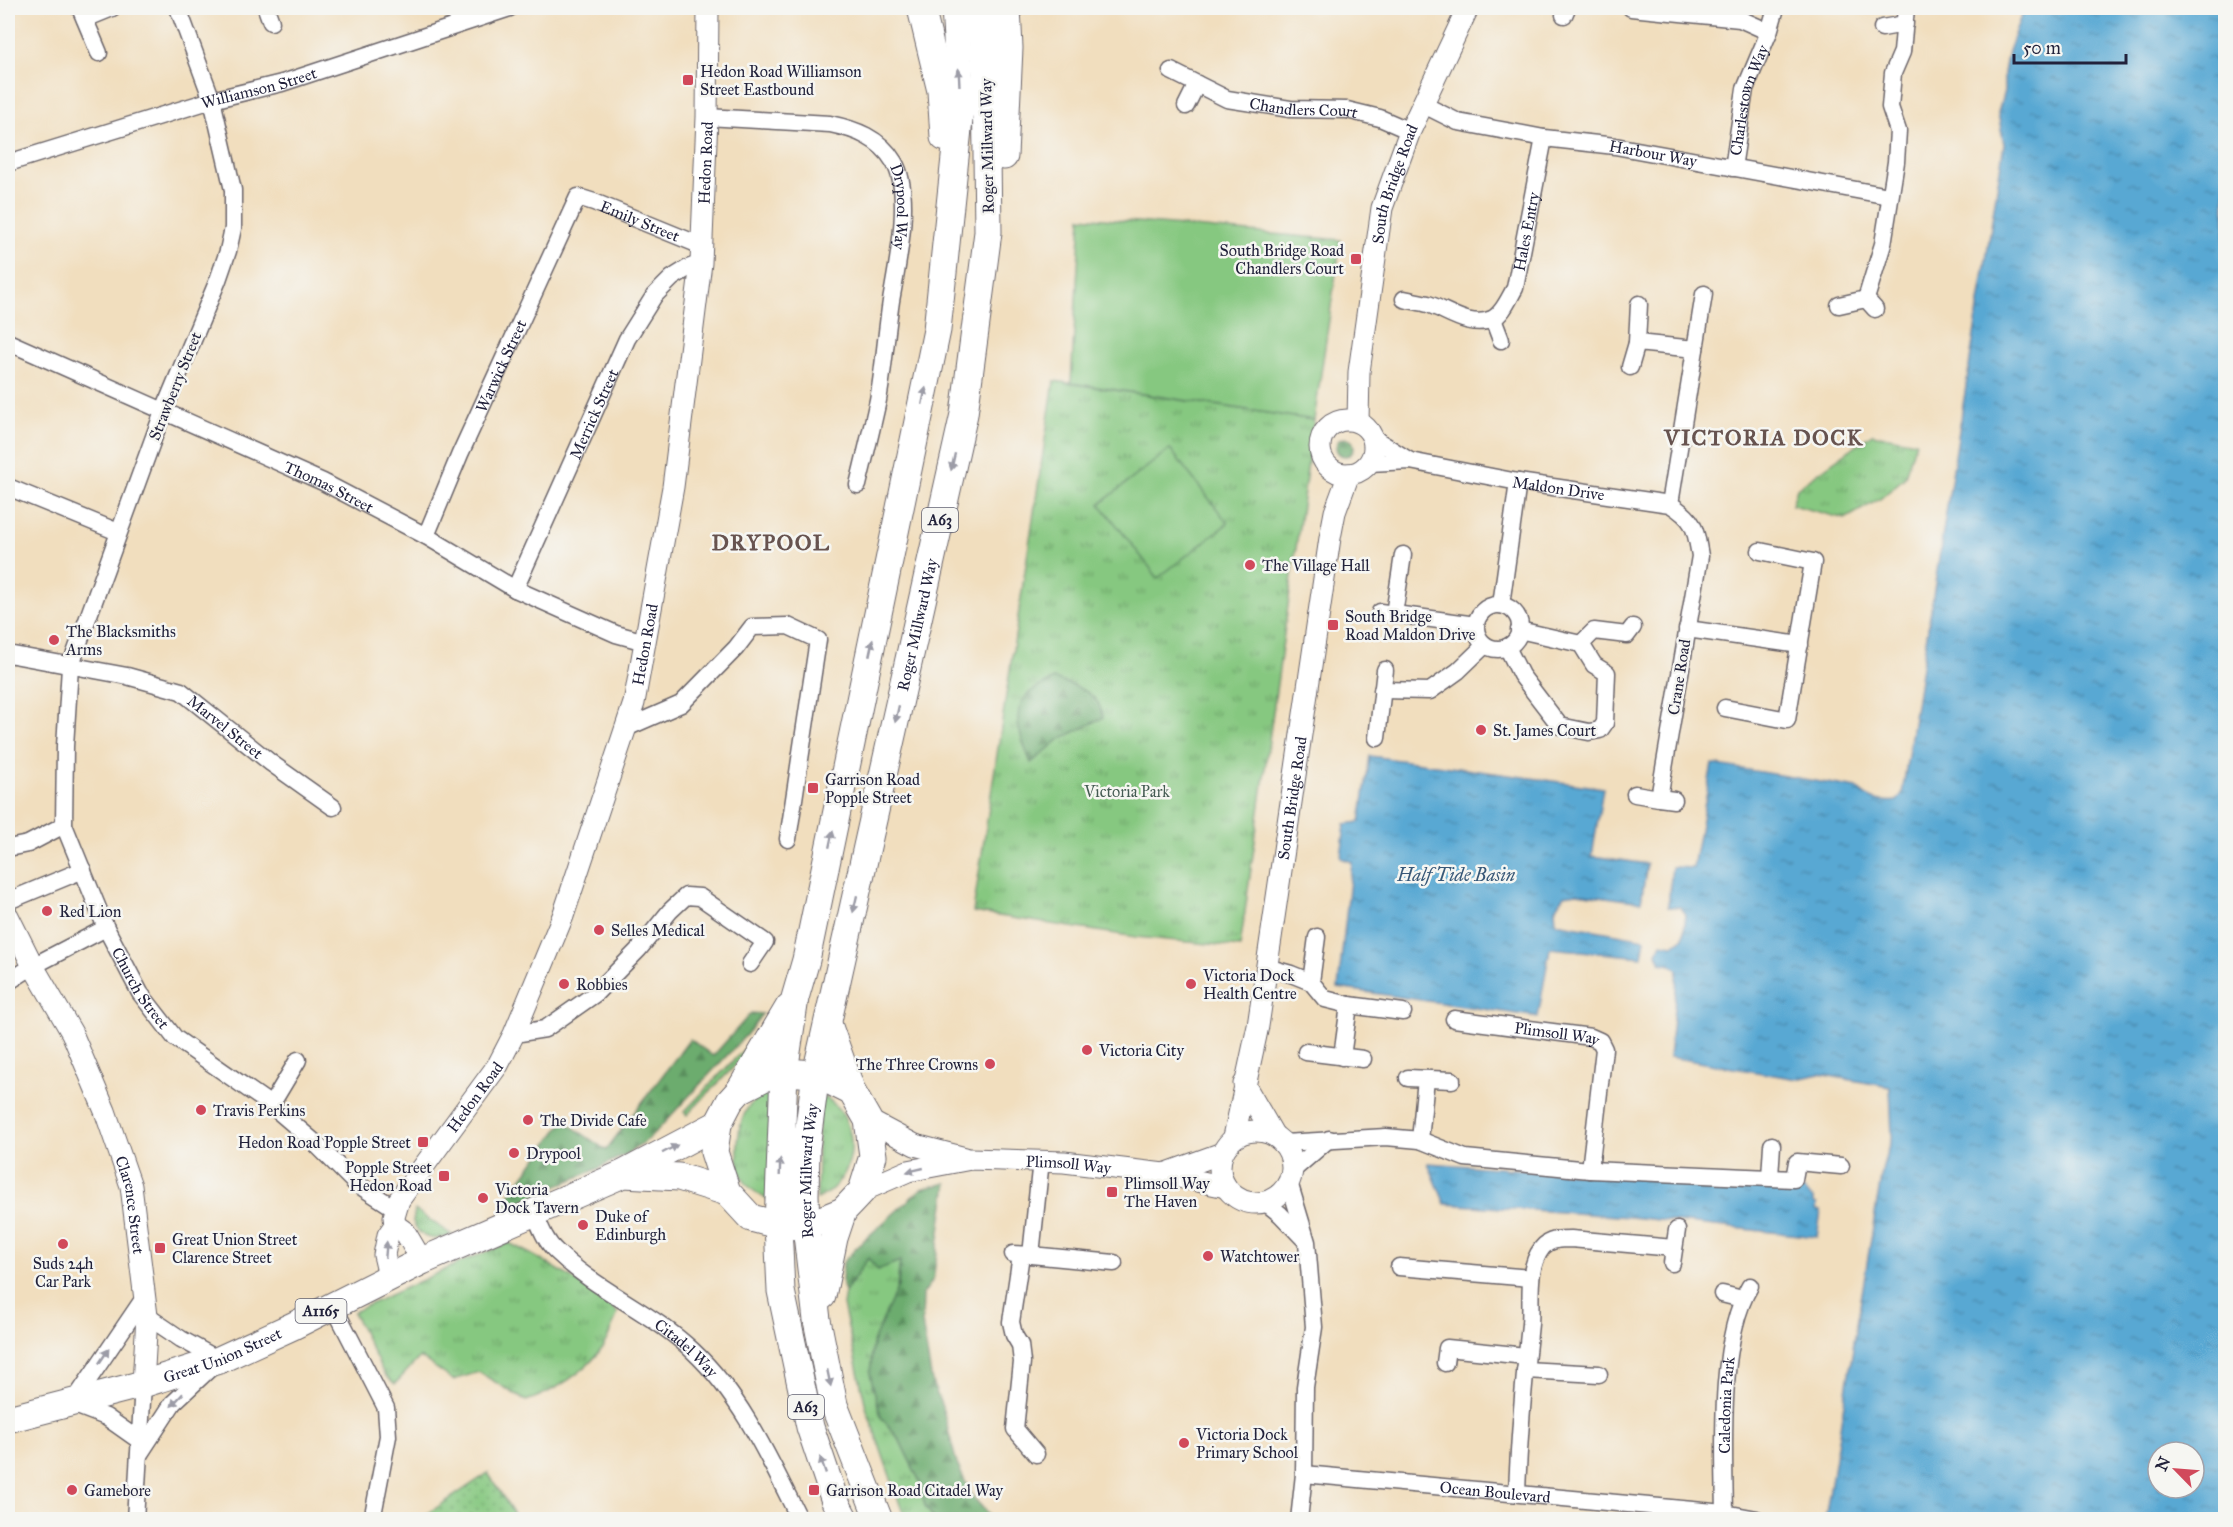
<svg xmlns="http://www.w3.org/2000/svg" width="2233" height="1527" font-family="'IM FELL Great Primer',serif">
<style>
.grass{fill:url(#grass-tufts);stroke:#54755e;stroke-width:1.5}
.forest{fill:url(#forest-firs);stroke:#476754;stroke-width:1.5}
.garden{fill:url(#garden-dots);stroke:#54755e;stroke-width:1.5}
.pitch{fill:#86c880;stroke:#54755e;stroke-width:1.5}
.water{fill:url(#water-ripples);stroke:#3e6587;stroke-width:1.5;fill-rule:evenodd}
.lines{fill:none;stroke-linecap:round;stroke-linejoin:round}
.minor-casing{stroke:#6a6469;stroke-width:19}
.tertiary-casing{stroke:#6a6469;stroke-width:23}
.primary-casing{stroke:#6a6469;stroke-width:29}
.trunk-casing{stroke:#6a6469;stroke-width:29}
.minor{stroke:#fff;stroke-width:16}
.tertiary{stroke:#fff;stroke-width:21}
.primary{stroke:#fff;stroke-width:27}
.trunk{stroke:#fff;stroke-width:27}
.oneway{fill:#9c9ca7}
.poi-dot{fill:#d1495b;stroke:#f6f6f2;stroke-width:2}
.labels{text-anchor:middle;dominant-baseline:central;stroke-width:5;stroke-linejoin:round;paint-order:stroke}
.shield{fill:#f6f6f2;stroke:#626272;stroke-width:1.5}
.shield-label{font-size:15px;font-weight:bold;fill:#22223b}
.poi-label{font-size:16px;fill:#22223b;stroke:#f6f6f2;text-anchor:start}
.street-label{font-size:16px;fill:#22223b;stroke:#f6f6f2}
.park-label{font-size:16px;fill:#455c53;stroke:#f6f6f2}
.water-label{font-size:18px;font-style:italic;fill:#385878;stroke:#f6f6f2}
.district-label{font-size:22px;font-weight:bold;letter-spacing:1.5px;fill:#67534f;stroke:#f6f6f2}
</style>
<defs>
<pattern id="grass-tufts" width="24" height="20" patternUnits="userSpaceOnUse" patternTransform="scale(1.5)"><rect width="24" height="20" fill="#86c880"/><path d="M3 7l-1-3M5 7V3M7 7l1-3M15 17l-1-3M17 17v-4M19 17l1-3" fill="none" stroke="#6da26a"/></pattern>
<pattern id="forest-firs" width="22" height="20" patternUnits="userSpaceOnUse" patternTransform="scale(1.5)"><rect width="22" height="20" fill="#6cac6e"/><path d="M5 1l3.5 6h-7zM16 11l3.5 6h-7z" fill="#588c5c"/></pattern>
<pattern id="garden-dots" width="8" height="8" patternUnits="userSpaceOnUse" patternTransform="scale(1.5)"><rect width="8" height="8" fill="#86c880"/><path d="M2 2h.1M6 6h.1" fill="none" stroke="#6da26a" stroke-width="1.8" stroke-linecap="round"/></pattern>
<pattern id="water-ripples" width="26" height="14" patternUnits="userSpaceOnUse" patternTransform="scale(1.5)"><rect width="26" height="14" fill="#59a8d3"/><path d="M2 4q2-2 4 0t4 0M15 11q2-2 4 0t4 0" fill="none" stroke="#4988ac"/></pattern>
</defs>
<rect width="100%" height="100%" fill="#f6f6f2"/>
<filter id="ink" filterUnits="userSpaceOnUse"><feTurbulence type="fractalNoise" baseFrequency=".0167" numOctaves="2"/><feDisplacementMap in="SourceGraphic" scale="12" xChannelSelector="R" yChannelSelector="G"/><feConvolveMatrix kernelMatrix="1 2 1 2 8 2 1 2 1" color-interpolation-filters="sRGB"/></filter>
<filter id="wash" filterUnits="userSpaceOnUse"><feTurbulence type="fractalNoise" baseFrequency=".008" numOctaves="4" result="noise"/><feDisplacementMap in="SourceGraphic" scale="24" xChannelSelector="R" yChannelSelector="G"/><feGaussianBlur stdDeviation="1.35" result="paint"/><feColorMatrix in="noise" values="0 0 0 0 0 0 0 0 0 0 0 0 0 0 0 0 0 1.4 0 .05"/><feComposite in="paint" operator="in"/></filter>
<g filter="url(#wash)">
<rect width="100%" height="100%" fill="#f1debe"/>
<path class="grass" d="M1054 381 1314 420 1240 947 1136 937 973 912Z
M1872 434 1916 442 1904 478 1880 499 1845 519 1792 505 1797 488Z
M752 1041 756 1044 687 1115 684 1112Z
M767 1092H775L768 1200C759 1195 748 1188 743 1179 735 1164 737 1130 744 1115 748 1105 757 1097 767 1092Z
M819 1094C854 1110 862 1157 836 1185 830 1191 825 1196 817 1199Z
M415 1210 452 1235C435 1241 421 1241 413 1222Z
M509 1243C548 1262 585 1284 618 1313 613 1324 609 1338 602 1348 587 1371 552 1393 526 1401L479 1372 453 1380 420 1357 395 1384 384 1374 353 1312 466 1260Z
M868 1258 900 1261 881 1417 899 1439 920 1482 925 1506 934 1519H905L866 1407 843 1305 845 1292Z"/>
<path class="forest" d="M1336 447a9 9 0 1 1 18 0a9 9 0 1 1-18 0Z
M1054 679C1069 684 1090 689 1098 703 1101 707 1101 713 1103 718L1060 739 1031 763C1022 741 1008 712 1029 693 1036 687 1046 683 1054 679Z
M751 1013 762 1014 747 1034 651 1137 630 1152 597 1169 510 1206 504 1202 564 1121 606 1150 690 1039 713 1056Z
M947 1183 933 1280 923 1294 922 1323 932 1382 942 1407 957 1464 971 1494 992 1519H934L925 1506 920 1482 899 1439 881 1417 870 1374 873 1342 898 1286 900 1261 878 1270 868 1258 845 1292 842 1283 843 1262 863 1241 921 1189Z"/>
<path class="garden" d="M488 1473 517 1519H420Z"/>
<path class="pitch" d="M1081 217 1341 240 1314 420 1071 383Z
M1170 449 1228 523 1158 578 1100 504Z"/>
<path class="water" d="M2024 8H2225V1519H1825L1883 1166 1892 1136 1890 1087 1819 1074 1797 1079 1669 1057 1678 970 1671 965 1661 963 1657 953 1662 943 1673 945 1683 938 1686 914 1680 907H1668L1672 867 1693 868 1712 764 1857 788C1869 800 1880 803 1897 801L1902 794 2004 144 1998 113 2004 91V73L2008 51ZM2158 1452H2194V1488H2158Z
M1370 756 1603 788 1592 856 1647 864 1641 902 1577 893 1564 895 1555 909 1556 923 1645 939 1642 957 1550 948 1538 1017 1338 988 1352 862 1341 858 1345 824 1360 822Z
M1428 1163 1803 1190 1813 1198V1203L1817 1204 1816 1210 1821 1211 1817 1237 1630 1217 1445 1204Z"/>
</g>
<g filter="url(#ink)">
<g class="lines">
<defs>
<g id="minor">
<path d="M80 8 99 53"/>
<path id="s1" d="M178 8 212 100 233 190V228L228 251 218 280 163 412 70 667 65 746 64 825 106 928 140 993 175 1038 271 1105 312 1140 354 1182 396 1209"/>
<path d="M266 8 271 22"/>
<path d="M454 8 460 23"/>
<path d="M1631 8 1740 19 1769 32"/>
<path d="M1564 15 1567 8"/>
<path d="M85 19 112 8"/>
<path d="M1882 28 1905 24"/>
<path id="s2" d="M1171 71 1227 99 1290 109 1347 110 1380 118 1410 131"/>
<path id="s3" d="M1422 104 1458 122 1544 138 1615 146 1889 196"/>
<path d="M1186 106 1197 84"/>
<path id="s4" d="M707 117 830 124C855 129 880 138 894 162 913 193 897 266 891 301 886 334 884 368 878 400 872 428 865 456 858 485"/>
<path id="s5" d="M8 163 212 100 282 83 510 8"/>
<path id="s6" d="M1733 168 1745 89 1769 32 1776 8"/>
<path id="s7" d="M1404 299C1412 301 1420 302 1428 304 1447 310 1470 329 1492 319 1503 314 1509 298 1515 288L1544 138"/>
<path d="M1866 299 1883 244 1896 162 1898 131 1890 107 1893 73 1902 52 1906 8"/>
<path d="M1839 305 1866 299 1875 309"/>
<path d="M1493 319 1501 340"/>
<path id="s8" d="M8 342 323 482 426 536 515 589 616 634 645 642"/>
<path d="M1637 343 1695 349"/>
<path d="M1630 367 1637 343 1639 304"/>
<path d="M1372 437 1410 461"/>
<path id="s9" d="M1369 463 1410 461 1518 482 1670 504C1695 520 1695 527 1700 556L1659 798 1635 794"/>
<path d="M8 487 118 532"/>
<path d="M1670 504 1704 294"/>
<path id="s10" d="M426 536 460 454 578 197 594 202 702 246"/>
<path id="s11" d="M515 589 627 339 654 296 672 278 688 268 701 263"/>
<path d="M1501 605 1518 482"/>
<circle cx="1498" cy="627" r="22"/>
<path d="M1380 612 1476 625"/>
<path d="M1394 614 1403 555"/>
<path d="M1687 629 1800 645"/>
<path d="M1581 644 1594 631 1627 635 1633 627"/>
<path d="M1507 647 1521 675 1560 726 1589 732 1600 730 1605 723 1607 673 1594 665 1581 644 1519 630"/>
<path id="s12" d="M8 654 127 676 181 691 271 763 333 807"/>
<path d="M1382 690 1430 691 1458 671 1485 645"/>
<path d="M1725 708 1787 720 1813 562 1760 551"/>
<path d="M626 728 681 704 736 648 752 627 788 626 818 640 788 839"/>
<path d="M1377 738 1385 670"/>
<path d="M1659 798 1674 800"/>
<path d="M8 848 28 844 64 825"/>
<path d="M8 901 83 870"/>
<path d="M1266 967 1291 974 1311 982 1325 999 1349 1005 1403 1012"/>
<path d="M8 982 33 966 106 928"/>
<path d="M1311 982 1317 937"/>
<path id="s13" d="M1454 1019 1591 1037 1600 1041 1604 1049 1590 1170"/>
<path d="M514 1034 545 1029 595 994 639 949 670 911 686 896 700 897 765 942 750 964"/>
<path d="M1306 1052 1363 1059"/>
<path d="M1342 1057 1349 1005"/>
<path d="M1408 1078 1452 1080"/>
<path d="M271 1105 298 1060"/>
<path d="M1420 1140 1426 1079"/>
<path d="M1284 1143 1386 1137 1420 1140 1465 1158 1590 1170 1794 1179 1797 1162 1841 1166"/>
<path d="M1292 1171 1329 1139"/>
<path d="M1770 1177 1772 1145"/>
<path d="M1289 1182 1307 1242 1314 1327 1305 1387 1304 1474 1299 1520"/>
<path d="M1265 1202 1280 1214 1304 1239"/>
<path id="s14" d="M534 1212C540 1226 545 1241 556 1251 597 1291 652 1312 693 1351 742 1397 770 1460 800 1520"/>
<path d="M1013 1254 1031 1255 1041 1160"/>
<path d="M1021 1255 1011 1322 1014 1335 1020 1345 1022 1362 1015 1429 1036 1454"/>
<path d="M1031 1255 1114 1263"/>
<path d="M1672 1263 1677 1230"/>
<path d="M1399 1267 1531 1278"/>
<path d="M1722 1294 1742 1299"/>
<path d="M333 1305 386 1408 388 1436 372 1520"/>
<path d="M1445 1363 1447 1348 1526 1356"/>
<path d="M1525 1370 1599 1374"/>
<path d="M140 1441 106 1417 72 1404 146 1295"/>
<path d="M139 1455 173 1403 219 1360 181 1339 147 1316"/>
<path id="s15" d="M1304 1474 1725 1513 1757 1519"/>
<path d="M1517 1493C1519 1436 1524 1380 1530 1324 1532 1299 1526 1269 1542 1248 1549 1239 1561 1239 1571 1239L1674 1248"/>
<path id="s16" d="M1725 1513C1724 1451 1718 1339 1750 1286"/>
<path d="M135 1520 143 1384"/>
</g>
<g id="tertiary">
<circle cx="1347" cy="447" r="27"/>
<path id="s17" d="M1358 422 1359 372 1382 208 1410 131 1468 8"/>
<path id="s18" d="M8 916 33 966 72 1033 105 1111 131 1186 147 1316 143 1384"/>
<path d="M1244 1084 1273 1134"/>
<path d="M868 1120 915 1145 965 1158"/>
<circle cx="1256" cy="1167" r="36"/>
<path id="s19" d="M1234 1137 1258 1026 1330 538 1335 512 1349 474"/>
<path d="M1164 1174 1222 1153"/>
<path id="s20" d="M862 1191 908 1171 971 1159 1064 1162 1164 1174 1226 1187"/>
<path d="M395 1225 405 1232 422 1261"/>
<path id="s21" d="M389 1276 384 1255 388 1235 395 1225 394 1217 399 1200 498 1065 514 1034 563 916 634 703 673 487 701 263 707 117 708 8"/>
</g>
<g id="primary">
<path d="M624 1174 679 1177 727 1192"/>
<path id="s22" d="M8 1419 143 1384 219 1360 293 1326 422 1261 623 1174 718 1124"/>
</g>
<g id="trunk">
<path d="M921 8 941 91 944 137"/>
<path d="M1004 156 1009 48 1007 8"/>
<path d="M828 1024 852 1092 868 1120 873 1156 862 1191 843 1211 806 1226 778 1225 751 1218 727 1192 714 1152 718 1124 730 1101 740 1090 767 1076 784 1072 816 1074 852 1092"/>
<path d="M740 1090 789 1007"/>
<path d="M822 1296 834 1238 843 1211"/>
<path d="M845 1520 835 1501 810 1427 781 1291 778 1225 784 1072 795 998 806 960 937 330 961 100 955 8"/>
<path id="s23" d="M879 1520 834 1405 817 1320 806 1226 805 1195 806 1148 816 1074 964 414 988 232 986 76 981 8"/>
</g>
</defs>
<use href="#minor" class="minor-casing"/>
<use href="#tertiary" class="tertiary-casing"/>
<use href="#primary" class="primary-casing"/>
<use href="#trunk" class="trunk-casing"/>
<use href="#minor" class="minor"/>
<use href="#tertiary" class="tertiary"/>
<use href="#primary" class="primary"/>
<use href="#trunk" class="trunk"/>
</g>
<defs><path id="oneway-solid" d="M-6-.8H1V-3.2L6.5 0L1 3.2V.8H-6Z" transform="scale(1.5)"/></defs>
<g class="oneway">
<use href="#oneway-solid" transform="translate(959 77) rotate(-93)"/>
<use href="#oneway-solid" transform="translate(924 396) rotate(-78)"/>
<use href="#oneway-solid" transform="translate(953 462) rotate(103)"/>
<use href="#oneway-solid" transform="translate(871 648) rotate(-78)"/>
<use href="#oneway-solid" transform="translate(897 714) rotate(103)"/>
<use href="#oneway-solid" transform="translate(831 839) rotate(-78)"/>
<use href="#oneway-solid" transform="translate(855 904) rotate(103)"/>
<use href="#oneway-solid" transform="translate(670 1149) rotate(-28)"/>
<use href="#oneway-solid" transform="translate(780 1167) rotate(-88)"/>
<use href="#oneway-solid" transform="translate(915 1170) rotate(167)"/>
<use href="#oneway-solid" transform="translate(386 1250) rotate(-85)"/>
<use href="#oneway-solid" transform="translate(104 1356) rotate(-56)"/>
<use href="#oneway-solid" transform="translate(829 1378) rotate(78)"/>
<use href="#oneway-solid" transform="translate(177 1400) rotate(133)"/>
<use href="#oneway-solid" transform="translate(823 1465) rotate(-109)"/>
</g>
</g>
<g class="poi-dot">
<rect x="682" y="74" width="12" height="12" rx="3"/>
<rect x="1350" y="253" width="12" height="12" rx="3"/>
<circle cx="1250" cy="565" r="6"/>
<rect x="1327" y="619" width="12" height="12" rx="3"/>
<circle cx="54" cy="640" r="6"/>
<circle cx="1481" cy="730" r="6"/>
<rect x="807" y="782" width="12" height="12" rx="3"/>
<circle cx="47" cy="911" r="6"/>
<circle cx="599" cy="930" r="6"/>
<circle cx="564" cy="984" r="6"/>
<circle cx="1191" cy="984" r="6"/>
<circle cx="1087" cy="1050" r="6"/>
<circle cx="990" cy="1064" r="6"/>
<circle cx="201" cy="1110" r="6"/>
<circle cx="528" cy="1120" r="6"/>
<rect x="417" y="1136" width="12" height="12" rx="3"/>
<circle cx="514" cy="1153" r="6"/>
<rect x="438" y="1170" width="12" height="12" rx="3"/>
<rect x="1106" y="1186" width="12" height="12" rx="3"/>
<circle cx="483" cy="1198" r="6"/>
<circle cx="583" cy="1225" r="6"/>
<circle cx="63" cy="1244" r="6"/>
<rect x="154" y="1242" width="12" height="12" rx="3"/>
<circle cx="1208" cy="1256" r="6"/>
<circle cx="1184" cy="1443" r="6"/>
<circle cx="72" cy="1490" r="6"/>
<rect x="808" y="1484" width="12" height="12" rx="3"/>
</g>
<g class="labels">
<g class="shield">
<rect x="922" y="508" width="36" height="24" rx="4.5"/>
<rect x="295.5" y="1299" width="51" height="24" rx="4.5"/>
<rect x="788" y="1395" width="36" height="24" rx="4.5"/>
</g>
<g class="shield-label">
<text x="940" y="520">A63</text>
<text x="321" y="1311">A1165</text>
<text x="806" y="1407">A63</text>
</g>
<g class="poi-label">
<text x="700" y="71">Hedon Road Williamson<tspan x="700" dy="18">Street Eastbound</tspan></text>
<text x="1344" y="250" text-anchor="end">South Bridge Road<tspan x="1344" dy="18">Chandlers Court</tspan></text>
<text x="1262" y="565">The Village Hall</text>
<text x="1345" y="616">South Bridge<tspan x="1345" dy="18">Road Maldon Drive</tspan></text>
<text x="66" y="631">The Blacksmiths<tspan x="66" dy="18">Arms</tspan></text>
<text x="1493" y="730">St. James Court</text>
<text x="825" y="779">Garrison Road<tspan x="825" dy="18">Popple Street</tspan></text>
<text x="59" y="911">Red Lion</text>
<text x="611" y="930">Selles Medical</text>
<text x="1203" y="975">Victoria Dock<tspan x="1203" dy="18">Health Centre</tspan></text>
<text x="576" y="984">Robbies</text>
<text x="1099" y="1050">Victoria City</text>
<text x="978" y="1064" text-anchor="end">The Three Crowns</text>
<text x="213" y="1110">Travis Perkins</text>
<text x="540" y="1120">The Divide Cafe</text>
<text x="411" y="1142" text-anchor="end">Hedon Road Popple Street</text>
<text x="526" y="1153">Drypool</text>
<text x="432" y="1167" text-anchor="end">Popple Street<tspan x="432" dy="18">Hedon Road</tspan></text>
<text x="1124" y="1183">Plimsoll Way<tspan x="1124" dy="18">The Haven</tspan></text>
<text x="495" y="1189">Victoria<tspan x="495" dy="18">Dock Tavern</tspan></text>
<text x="595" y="1216">Duke of<tspan x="595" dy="18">Edinburgh</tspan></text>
<text x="172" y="1239">Great Union Street<tspan x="172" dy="18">Clarence Street</tspan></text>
<text x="1220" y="1256">Watchtower</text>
<text x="63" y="1263" text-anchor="middle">Suds 24h<tspan x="63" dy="18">Car Park</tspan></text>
<text x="1196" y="1434">Victoria Dock<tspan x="1196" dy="18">Primary School</tspan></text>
<text x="84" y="1490">Gamebore</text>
<text x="826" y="1490">Garrison Road Citadel Way</text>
</g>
<g class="street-label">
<text stroke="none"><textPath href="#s5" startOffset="262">Williamson Street</textPath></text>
<text stroke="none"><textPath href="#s6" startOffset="70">Charlestown Way</textPath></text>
<text stroke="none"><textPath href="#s2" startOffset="140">Chandlers Court</textPath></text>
<text transform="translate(987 146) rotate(-91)">Roger Millward Way</text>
<text stroke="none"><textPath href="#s3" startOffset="238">Harbour Way</textPath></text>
<text stroke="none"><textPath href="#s21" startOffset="1180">Hedon Road</textPath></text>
<text stroke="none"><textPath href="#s17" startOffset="242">South Bridge Road</textPath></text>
<text stroke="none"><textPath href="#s4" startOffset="246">Drypool Way</textPath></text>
<text stroke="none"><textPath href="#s10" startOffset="438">Emily Street</textPath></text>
<text stroke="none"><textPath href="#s7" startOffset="189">Hales Entry</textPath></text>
<text stroke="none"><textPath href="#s10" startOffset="186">Warwick Street</textPath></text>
<text transform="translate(175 386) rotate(-68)">Strawberry Street</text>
<text stroke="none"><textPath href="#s11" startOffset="192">Merrick Street</textPath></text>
<text stroke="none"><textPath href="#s8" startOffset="352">Thomas Street</textPath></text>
<text stroke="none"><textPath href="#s9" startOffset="192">Maldon Drive</textPath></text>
<text stroke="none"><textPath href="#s23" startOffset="918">Roger Millward Way</textPath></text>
<text stroke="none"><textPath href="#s21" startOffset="694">Hedon Road</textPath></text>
<text transform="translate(1679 677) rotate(-81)">Crane Road</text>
<text stroke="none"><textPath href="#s12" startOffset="234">Marvel Street</textPath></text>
<text stroke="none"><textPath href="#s19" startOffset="344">South Bridge Road</textPath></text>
<text stroke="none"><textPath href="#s1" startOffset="1036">Church Street</textPath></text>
<text stroke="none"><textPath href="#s13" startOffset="104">Plimsoll Way</textPath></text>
<text stroke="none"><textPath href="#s21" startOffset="208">Hedon Road</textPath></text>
<text stroke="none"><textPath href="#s20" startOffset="212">Plimsoll Way</textPath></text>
<text stroke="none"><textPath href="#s23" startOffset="360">Roger Millward Way</textPath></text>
<text stroke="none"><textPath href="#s18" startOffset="316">Clarence Street</textPath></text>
<text stroke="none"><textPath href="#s14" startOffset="208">Citadel Way</textPath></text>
<text stroke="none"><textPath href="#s22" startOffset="224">Great Union Street</textPath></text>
<text stroke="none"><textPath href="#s16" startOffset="108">Caledonia Park</textPath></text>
<text stroke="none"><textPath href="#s15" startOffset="192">Ocean Boulevard</textPath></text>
</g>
<g class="park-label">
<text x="1127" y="791">Victoria Park</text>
</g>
<g class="water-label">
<text x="1456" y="875">Half Tide Basin</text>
</g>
<g class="district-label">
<text x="1764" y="437">VICTORIA DOCK</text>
<text x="771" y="542">DRYPOOL</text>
</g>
</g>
<rect width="2233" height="1527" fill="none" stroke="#f6f6f2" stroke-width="30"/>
<g transform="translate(2176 1470) rotate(295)"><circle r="28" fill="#f6f6f2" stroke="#a1a1a9" stroke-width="1.5"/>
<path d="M0-4.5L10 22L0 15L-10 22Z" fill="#d1495b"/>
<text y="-9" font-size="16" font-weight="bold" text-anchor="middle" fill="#22223b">N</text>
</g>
<path d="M2014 54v9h112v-9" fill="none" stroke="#22223b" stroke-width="3"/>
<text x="2023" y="54" font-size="18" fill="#22223b" stroke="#f6f6f2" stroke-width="4.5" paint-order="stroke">50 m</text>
</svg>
